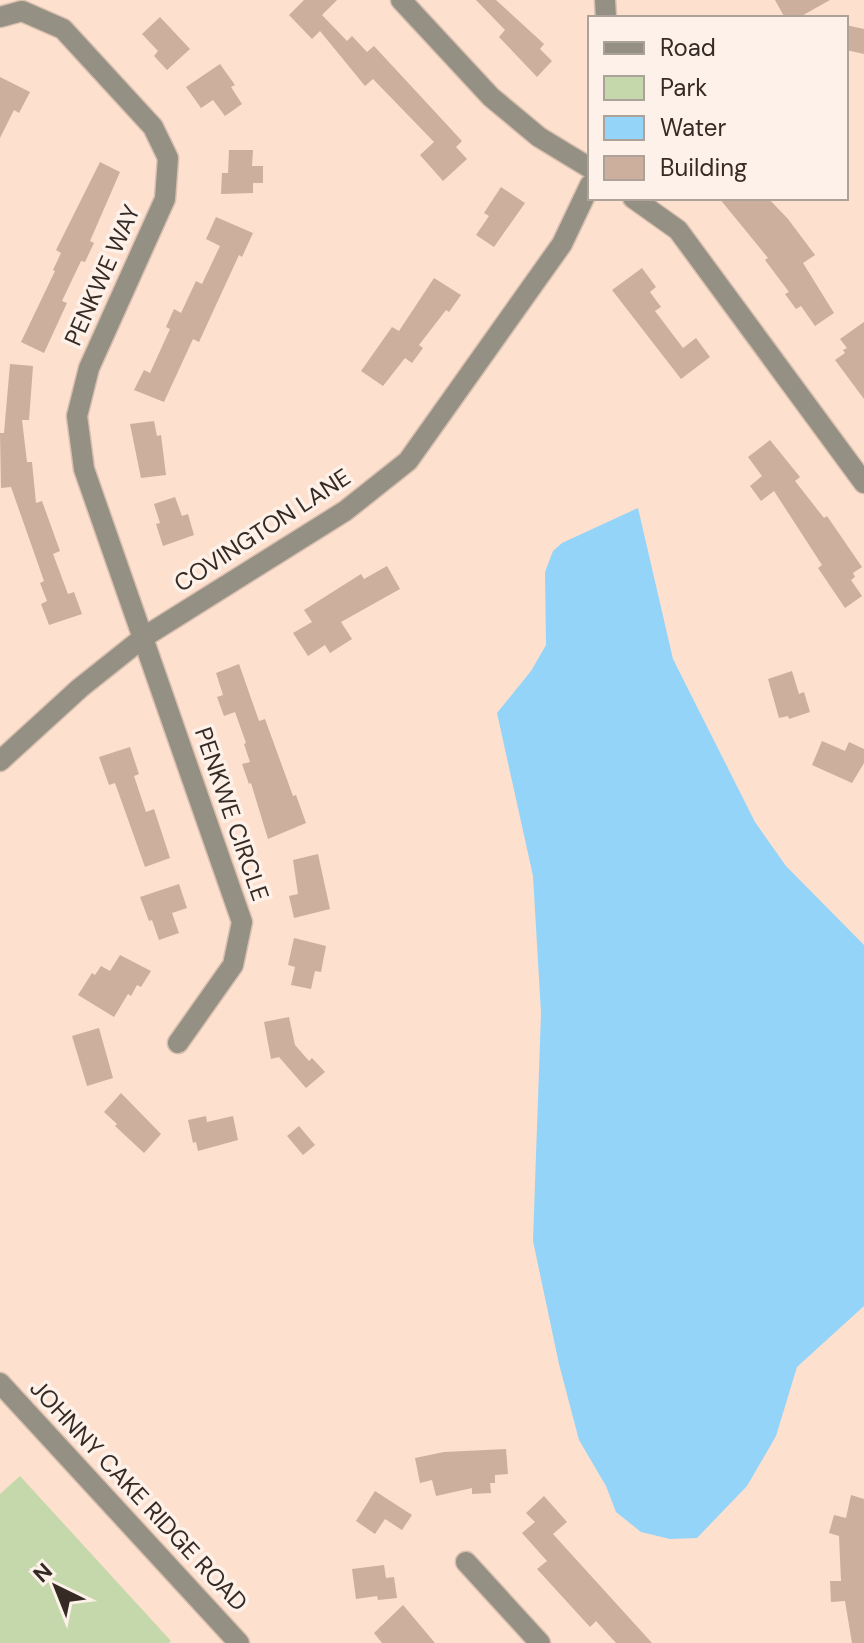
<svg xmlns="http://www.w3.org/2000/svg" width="864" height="1643" font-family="'DM Sans',sans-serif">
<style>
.green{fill:#c5d8ab}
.water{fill:#95d4f9}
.building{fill:#ccaf9d}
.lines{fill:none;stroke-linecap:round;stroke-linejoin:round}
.minor-casing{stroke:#d9bfaf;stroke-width:23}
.minor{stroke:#949083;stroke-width:20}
.labels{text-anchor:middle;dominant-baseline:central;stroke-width:7;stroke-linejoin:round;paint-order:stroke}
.street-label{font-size:24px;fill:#362b24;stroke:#fdf1e9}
</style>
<rect width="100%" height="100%" fill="#fde0cd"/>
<path class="green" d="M20 1476 171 1641 169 1643H0V1494Z"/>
<path class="water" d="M638 508 673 659 755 822 786 866 864 945V1306L797 1367 776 1436 747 1486 697 1538 670 1539 641 1532 616 1512 606 1486 579 1440 559 1364 533 1241 541 1013 533 876 497 713 531 671 546 645 545 572 553 551 562 543Z"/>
<path class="building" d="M304 0H337L322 15 347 41 352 36 367 52 374 46 462 141 456 147 467 159 443 181 420 155 434 142 373 79 365 86 320 31 312 39 289 15Z
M476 0H496L544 44 540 49 552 61 537 77 499 37 505 30Z
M775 0H830L798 18H785Z
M160 17 190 49 167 70 154 56 158 51 142 34Z
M846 25 864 29V54L846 50Z
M220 64 235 85 231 87 242 104 225 116 213 100 201 108 186 87Z
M0 77 30 92 19 113 14 110 0 138Z
M229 150H253L252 166H263V183H253V193L221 194 222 173H228Z
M100 162 120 172 90 241 94 243 85 262 81 261 62 301 67 303 44 353 21 342 55 271 53 270 61 253 56 250Z
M501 187 525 203 494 247 476 235 489 216 484 213Z
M719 198H768L788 219 815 255 803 263 834 313 815 326 801 306 796 309 785 294 789 292 765 260 768 258Z
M216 217 253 233 242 257 239 255 199 342 193 339 164 402 134 390 144 370 150 373 170 329 166 327 174 309 181 313 196 281 202 284 220 246 206 239Z
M642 268 656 287 650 292 661 307 655 311 683 348 696 338 710 357 681 379 612 290Z
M434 278 461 295 449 312 446 310 419 345 423 348 412 363 405 358 383 386 361 371 392 327 399 331Z
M864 322V399L835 360 845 353 843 350 847 348 840 339Z
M10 364 33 366 29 420H22L27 462H32L36 503 42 501 60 551 53 554 68 594 74 592 82 614 49 625 41 604 47 601 40 583 44 581 11 487 1 488 0 433H4Z
M154 421 157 436 161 435 166 475 141 478 130 424Z
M770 440 800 477 795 481 824 518 827 516 862 567 853 573 855 577 851 580 862 596 845 608 818 568 822 565 774 491 761 501 750 486 762 476 748 457Z
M175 497 182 516 188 514 194 535 163 546 156 524 160 523 154 504Z
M387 566 400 589 341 622 352 639 330 653 325 645 308 656 293 633 312 622 304 610 361 574 364 579Z
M239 664 259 721 265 719 293 796 296 795 306 823 268 839 251 783 249 784 242 764 250 762 244 744 246 743 235 712 224 716 217 697 223 695 216 673Z
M792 671 799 694 804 692 810 712 789 719 788 716 779 718 768 679Z
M822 741 845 751 849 742 864 749V763L852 783 812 765Z
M130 747 139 774 134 776 146 812 154 809 170 858 145 867 115 783 109 785 99 757Z
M318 854 330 909 294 918 289 896 298 894 293 860Z
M179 884 187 908 172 913 179 933 159 940 152 920 149 921 140 897Z
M294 938 326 946 321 972 315 971 311 989 291 985 295 967 288 965Z
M120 955 151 971 141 987 137 985 131 996 128 994 114 1017 78 995 92 973 95 975 101 966 110 971Z
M289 1017 295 1045 309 1061 312 1058 325 1072 306 1088 279 1057 271 1059 264 1022Z
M99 1028 113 1078 87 1086 72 1036Z
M121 1093 161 1134 144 1153 115 1126 117 1124 104 1112Z
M206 1116 207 1122 233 1116 238 1140 198 1151 196 1142 193 1143 188 1120Z
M299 1126 315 1145 303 1155 287 1136Z
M506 1449 508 1474 495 1475V1483H490L491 1493 472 1494V1488L436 1496 432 1480 420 1483 415 1458 444 1452Z
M375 1491 412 1515 402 1530 385 1519 375 1534 356 1521Z
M851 1495 864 1499V1643H852L845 1601 831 1602 830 1581H841L839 1536 829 1533 834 1515 846 1518Z
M544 1496 567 1522 553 1534 652 1643H616L596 1621 590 1627 537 1569 547 1561 522 1533 535 1522 526 1513Z
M384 1565 386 1578 394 1577 397 1598 378 1600 377 1596 356 1599 352 1569Z
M403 1605 435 1643H382L374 1633Z"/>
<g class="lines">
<defs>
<path id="minor" d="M401 0 491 97 539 137 590 168
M605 0 606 18
M0 17 22 11 63 29 153 127 168 158 165 199 89 368 77 416 84 469 242 922 233 965 178 1043
M633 198 678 230 864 483
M0 761 80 688 144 637 345 511 408 461 562 244 590 185
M0 1383 239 1643
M466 1562 540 1643"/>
</defs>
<use href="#minor" class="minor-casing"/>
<use href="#minor" class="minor"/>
</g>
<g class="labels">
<g class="street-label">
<text transform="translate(102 275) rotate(-66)">PENKWE WAY</text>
<text transform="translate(262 530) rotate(-33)">COVINGTON LANE</text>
<text transform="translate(232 814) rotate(71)">PENKWE CIRCLE</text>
<text transform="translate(139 1495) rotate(47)">JOHNNY CAKE RIDGE ROAD</text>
</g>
</g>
<rect x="588" y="16" width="260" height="184" fill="#fdf1e9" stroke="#ada29a" stroke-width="2"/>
<rect x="604" y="42" width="40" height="12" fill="#949083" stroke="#ada29a" stroke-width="2"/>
<text x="660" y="56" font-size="24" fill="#362b24">Road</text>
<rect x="604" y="76" width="40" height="24" fill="#c5d8ab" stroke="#ada29a" stroke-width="2"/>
<text x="660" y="96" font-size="24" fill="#362b24">Park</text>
<rect x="604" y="116" width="40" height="24" fill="#95d4f9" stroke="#ada29a" stroke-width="2"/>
<text x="660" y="136" font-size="24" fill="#362b24">Water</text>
<rect x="604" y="156" width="40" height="24" fill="#ccaf9d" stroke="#ada29a" stroke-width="2"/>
<text x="660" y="176" font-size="24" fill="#362b24">Building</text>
<g transform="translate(56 1587) rotate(317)" stroke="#fdf1e9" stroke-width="6" paint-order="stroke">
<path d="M0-6L14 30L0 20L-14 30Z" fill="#362b24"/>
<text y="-12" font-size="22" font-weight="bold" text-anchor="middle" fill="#362b24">N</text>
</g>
</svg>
